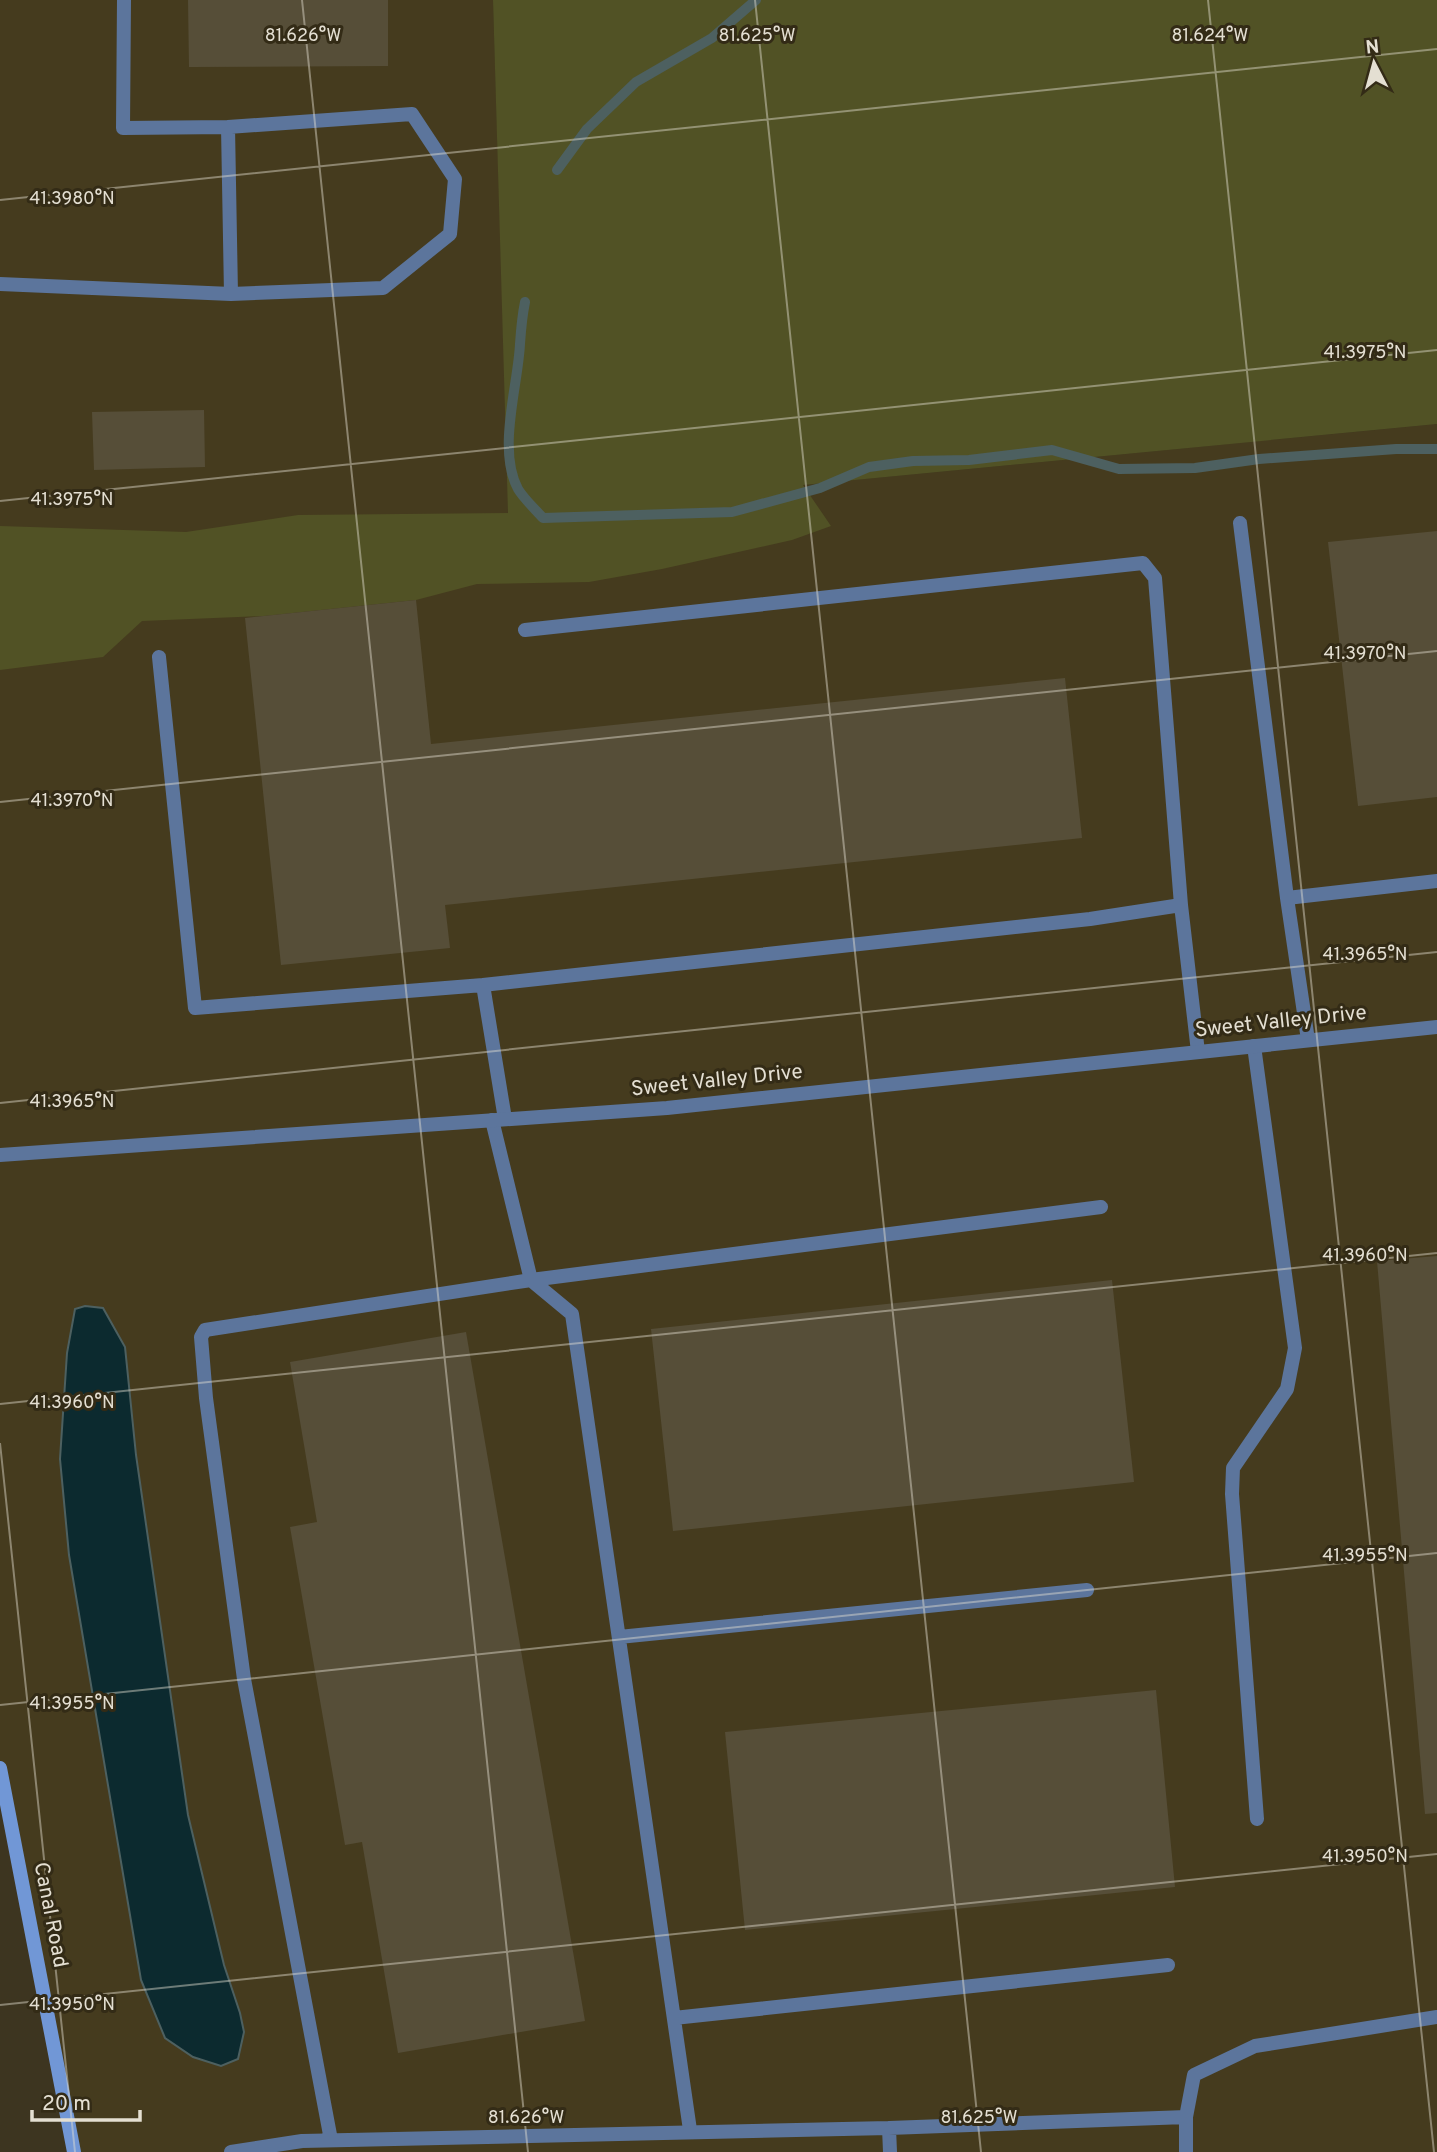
<svg xmlns="http://www.w3.org/2000/svg" width="1437" height="2152" font-family="Overpass,sans-serif">
<style>
.built{fill:#453b1e}
.green{fill:#515225}
.water{fill:#0c2a2f;stroke:#4d6060;stroke-width:2}
.lines{fill:none;stroke-linecap:round;stroke-linejoin:round}
.stream{stroke:#4d6060;stroke-width:10}
.building{fill:#564e38}
.lane{stroke:#5c759c;stroke-width:14}
.street{stroke:#5c759c;stroke-width:14}
.secondary{stroke:#7197d6;stroke-width:14}
.ticks{fill:none;stroke:#e4dfd2;stroke-width:2;stroke-opacity:0.45}
.labels{text-anchor:middle;dominant-baseline:central;stroke-width:6;stroke-linejoin:round;paint-order:stroke}
.street-label{font-size:21px;fill:#e4dfd2;stroke:#332b16}
.ticks-label{font-size:18px;text-anchor:middle;fill:#e4dfd2;stroke:#332b16;stroke-width:6;stroke-linejoin:round;paint-order:stroke}
</style>
<rect width="100%" height="100%" fill="#3d3520"/>
<path class="built" d="M0 0H493L509 513 1437 424V2152H74L0 1768Z"/>
<path class="green" d="M493 0H1437V424L803 485 831 526 792 540 662 569 589 582 477 584 416 600 264 616 142 621 103 657 0 670V526L186 532 298 515 508 513Z"/>
<path class="water" d="M85 1306 103 1308 125 1347 136 1455 188 1815 224 1965 240 2013 244 2032 238 2059 221 2066 193 2057 165 2038 141 1980 69 1555 60 1459 67 1353 75 1309Z"/>
<g class="lines">
<path class="stream" d="M557 170 587 129 636 82 712 38 756 0
M525 302C522 317 521 329 520 344 518 386 497 450 518 489 524 499 535 509 543 518L732 512 820 488 869 467 913 461 969 460 1052 450 1119 469 1195 468 1259 459 1396 449H1437"/>
</g>
<path class="building" d="M188 0H388V66L189 67Z
M204 410 205 467 94 470 92 412Z
M1437 531V797L1358 806 1328 542Z
M416 600 431 744 1065 678 1082 838 445 905 450 948 281 965 245 618Z
M1437 1256V1813L1425 1814 1377 1261Z
M1112 1280 1134 1482 673 1531 651 1329Z
M466 1332 585 2021 398 2053 362 1842 345 1845 290 1527 317 1522 290 1362Z
M1156 1690 1175 1887 745 1930 725 1732Z"/>
<g class="lines">
<path class="lane" d="M124 0 123 128 228 127
M0 284 231 294 383 288 450 234 455 179 412 114 228 127 231 294
M1240 523 1287 898 1437 881
M159 657 195 1008 483 985 505 1119
M1287 898 1308 1040
M1181 905 1198 1052
M483 985 1090 919 1181 905 1155 578 1143 563 525 630
M1254 1046 1295 1348 1287 1389 1233 1468 1232 1494 1257 1819
M531 1280 572 1314 690 2130
M531 1280 1101 1207
M619 1637 1087 1590
M674 2018 1168 1965
M1186 2117 1194 2075 1255 2046 1437 2017
M889 2128 890 2152
M331 2140 244 1679 206 1398 201 1337 205 1330 531 1280 492 1120
M231 2152 302 2141 889 2128 1186 2117V2152"/>
<path class="street" d="M0 1155 667 1108 1437 1027"/>
<path class="secondary" d="M0 1768 74 2152"/>
</g>
<path class="ticks" d="M302 0 528 2152M755 0 981 2152M1208 0 1434 2152M0 200 1437 49M0 501 1437 350M0 802 1437 651M0 1103 1437 952M0 1404 1437 1253M0 1443 75 2152M0 1705 1437 1553M0 2005 1437 1854"/>
<g class="labels">
<g class="street-label">
<text transform="translate(1281 1022) rotate(-6)">Sweet Valley Drive</text>
<text transform="translate(717 1081) rotate(-6)">Sweet Valley Drive</text>
<text transform="translate(50 1915) rotate(79)">Canal Road</text>
</g>
</g>
<g class="ticks-label">
<text x="303" y="41">81.626°W</text>
<text x="757" y="41">81.625°W</text>
<text x="1210" y="41">81.624°W</text>
<text x="72" y="204">41.3980°N</text>
<text x="1365" y="358">41.3975°N</text>
<text x="72" y="505">41.3975°N</text>
<text x="1365" y="659">41.3970°N</text>
<text x="72" y="806">41.3970°N</text>
<text x="1365" y="960">41.3965°N</text>
<text x="72" y="1107">41.3965°N</text>
<text x="1365" y="1261">41.3960°N</text>
<text x="72" y="1408">41.3960°N</text>
<text x="1365" y="1561">41.3955°N</text>
<text x="72" y="1709">41.3955°N</text>
<text x="1365" y="1862">41.3950°N</text>
<text x="72" y="2010">41.3950°N</text>
<text x="526" y="2123">81.626°W</text>
<text x="979" y="2123">81.625°W</text>
</g>
<g transform="translate(1374 63) rotate(354)" stroke="#332b16" stroke-width="5" paint-order="stroke">
<path d="M0-5L12 26L0 18L-12 26Z" fill="#e4dfd2"/>
<text y="-10" font-size="19" font-weight="bold" text-anchor="middle" fill="#e4dfd2">N</text>
</g>
<path d="M32 2110v10h108v-10" fill="none" stroke="#e4dfd2" stroke-width="3.5"/>
<text x="42" y="2110" font-size="21" fill="#e4dfd2" stroke="#332b16" stroke-width="5" paint-order="stroke">20 m</text>
</svg>
